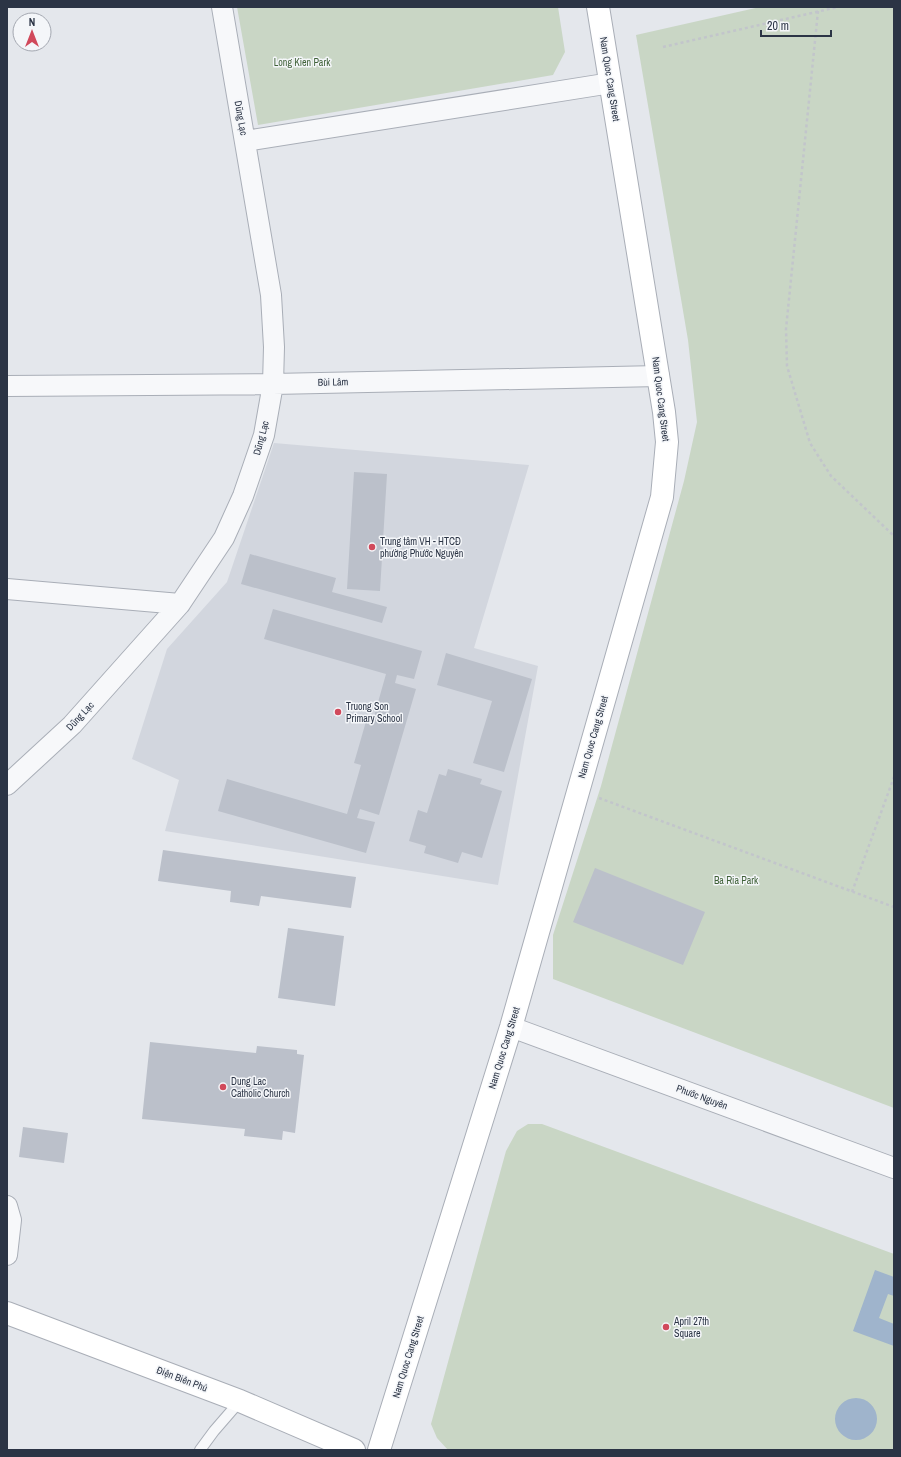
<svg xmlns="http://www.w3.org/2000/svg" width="901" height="1457" font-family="'Archivo Narrow',sans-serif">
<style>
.built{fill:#d2d6de}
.green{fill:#c9d6c5}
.water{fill:#9fb4cc}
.building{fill:#bbc0ca}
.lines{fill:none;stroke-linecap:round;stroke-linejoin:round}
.lane-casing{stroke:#a9aeb7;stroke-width:12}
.street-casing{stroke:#a9aeb7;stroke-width:22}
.secondary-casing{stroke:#a9aeb7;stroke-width:24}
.path{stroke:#c2c5cb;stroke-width:2.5;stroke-dasharray:3 3;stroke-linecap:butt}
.lane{stroke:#f7f8fa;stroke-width:10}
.street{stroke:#f7f8fa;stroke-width:20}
.secondary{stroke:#fff;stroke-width:22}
.poi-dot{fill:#d1495b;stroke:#f4f6f9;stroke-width:1.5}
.labels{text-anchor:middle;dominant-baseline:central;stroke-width:3;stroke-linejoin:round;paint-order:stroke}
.park-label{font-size:10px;fill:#3f6138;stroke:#f4f6f9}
.street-label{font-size:10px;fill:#2b3445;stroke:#f4f6f9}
.poi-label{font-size:10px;fill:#2b3445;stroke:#f4f6f9;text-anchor:start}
</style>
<rect width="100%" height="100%" fill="#e4e7ec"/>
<path class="built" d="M274 443 529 465 474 648 538 666 498 885 165 831 179 780 132 759 167 649 227 582Z"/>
<path class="green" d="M237 7H558L565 52 553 75 258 125Z
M760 7H894V1108L553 979V935L601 786 684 481 697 422 688 340 636 35Z
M528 1124H542L894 1254V1450H448L437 1438 431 1424 506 1151 517 1131Z"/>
<path class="water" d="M875 1270 894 1277V1296L888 1294 879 1318 894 1324V1346L853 1331Z
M835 1419a21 21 0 1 1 42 0a21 21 0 1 1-42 0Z"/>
<path class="building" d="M354 472 387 474 380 591 347 589Z
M250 554 336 578 332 592 387 607 382 623 241 584Z
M273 609 422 651 414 679 397 675 395 683 416 689 379 815 360 809 357 818 375 822 366 853 218 811 227 779 347 814 361 765 354 763 367 718 373 720 386 674 264 639Z
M446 653 532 679 504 772 473 763 492 701 437 685Z
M448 769 482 779 480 784 502 791 482 858 462 852 458 863 424 853 426 846 409 841 418 810 427 813 439 774 446 776Z
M163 850 356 877 351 908 261 896 259 906 230 902 231 891 158 881Z
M595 868 705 912 683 965 573 922Z
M288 928 344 936 335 1006 278 998Z
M150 1042 256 1053 257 1046 297 1050V1054L304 1055 295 1133 283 1131 282 1140 244 1136 245 1129 142 1119Z
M23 1127 68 1133 64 1163 19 1157Z"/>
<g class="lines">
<defs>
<path id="lane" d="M200 1450 214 1431 240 1401"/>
<path id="street" d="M245 141 611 83
M7 386 273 384 659 376
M7 589 180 604
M7 785 72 725 180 604 224 538 243 496 264 435 273 384 274 347 271 295 222 7
M511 1027 894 1168
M7 1206 11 1220 7 1255"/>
<path id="secondary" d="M7 1313 240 1401 354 1450
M379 1450 511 1027 662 497 667 442 664 412 598 7"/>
</defs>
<use href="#lane" class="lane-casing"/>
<use href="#street" class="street-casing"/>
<use href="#secondary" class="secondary-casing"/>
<path class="path" d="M818 11 786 329 787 366 810 443 831 476 894 536
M663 47 838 7
M599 798 894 907
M852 892 894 777"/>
<use href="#lane" class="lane"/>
<use href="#street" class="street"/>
<use href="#secondary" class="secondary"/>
</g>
<g class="poi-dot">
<circle cx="372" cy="547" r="4"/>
<circle cx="338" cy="712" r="4"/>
<circle cx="223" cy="1087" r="4"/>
<circle cx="666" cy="1327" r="4"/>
</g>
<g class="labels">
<g class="park-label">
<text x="302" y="62">Long Kien Park</text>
<text x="736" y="880">Ba Ria Park</text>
</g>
<g class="street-label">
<text transform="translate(610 79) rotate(81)">Nam Quoc Cang Street</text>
<text transform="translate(241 118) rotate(80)">Dũng Lạc</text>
<text transform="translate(333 382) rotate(-1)">Bùi Lâm</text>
<text transform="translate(661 399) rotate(83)">Nam Quoc Cang Street</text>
<text transform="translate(261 438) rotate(-75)">Dũng Lạc</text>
<text transform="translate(80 716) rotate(-47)">Dũng Lạc</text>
<text transform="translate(593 737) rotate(-74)">Nam Quoc Cang Street</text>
<text transform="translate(504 1048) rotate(-73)">Nam Quoc Cang Street</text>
<text transform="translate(702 1097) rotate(20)">Phước Nguyên</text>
<text transform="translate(408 1357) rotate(-73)">Nam Quoc Cang Street</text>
<text transform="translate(182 1379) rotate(21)">Điện Biên Phủ</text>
</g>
<g class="poi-label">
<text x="380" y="541">Trung tâm VH - HTCĐ<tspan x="380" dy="12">phường Phước Nguyên</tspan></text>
<text x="346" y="706">Truong Son<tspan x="346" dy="12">Primary School</tspan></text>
<text x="231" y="1081">Dung Lac<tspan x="231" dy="12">Catholic Church</tspan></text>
<text x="674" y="1321">April 27th<tspan x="674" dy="12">Square</tspan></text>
</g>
</g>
<rect width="901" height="1457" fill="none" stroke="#2b3445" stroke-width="16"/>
<g transform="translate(32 32)"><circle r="19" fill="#f4f6f9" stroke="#a4a8b1"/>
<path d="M0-3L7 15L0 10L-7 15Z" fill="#d1495b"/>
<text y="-6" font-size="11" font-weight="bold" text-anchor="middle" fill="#2b3445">N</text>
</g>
<path d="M761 30v6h70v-6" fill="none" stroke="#2b3445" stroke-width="2"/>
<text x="767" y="30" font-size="12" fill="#2b3445" stroke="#f4f6f9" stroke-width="3" paint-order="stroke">20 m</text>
</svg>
